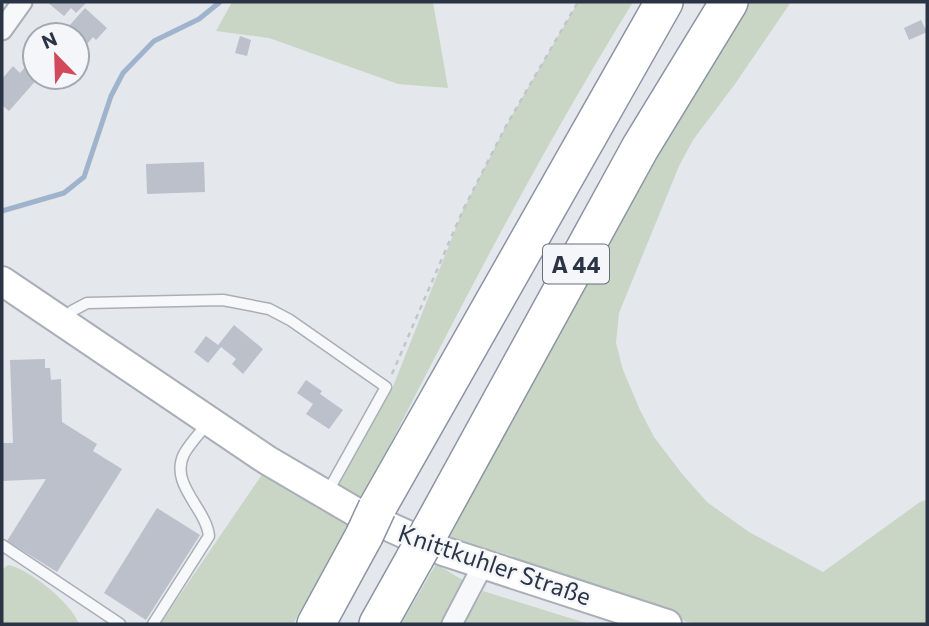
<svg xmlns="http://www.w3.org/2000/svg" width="929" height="626" font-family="Commissioner,sans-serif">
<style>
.green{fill:#c9d6c5}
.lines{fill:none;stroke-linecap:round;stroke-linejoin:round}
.stream{stroke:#9fb4cc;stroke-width:5}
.building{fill:#bbc0ca}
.lane-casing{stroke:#a9aeb7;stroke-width:13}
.street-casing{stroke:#a9aeb7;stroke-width:23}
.secondary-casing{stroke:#a9aeb7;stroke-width:32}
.highway-casing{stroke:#8b94a3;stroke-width:40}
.path{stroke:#c2c5cb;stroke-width:2.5;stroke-dasharray:5 5;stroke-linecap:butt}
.lane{stroke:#f7f8fa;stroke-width:10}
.street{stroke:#f7f8fa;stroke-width:19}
.secondary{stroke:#fff;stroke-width:28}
.highway{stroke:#fff;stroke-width:37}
.highway-bridge-casing{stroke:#8b94a3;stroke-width:40;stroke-linecap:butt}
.highway-bridge{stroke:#fff;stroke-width:37}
.labels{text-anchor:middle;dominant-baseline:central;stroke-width:5;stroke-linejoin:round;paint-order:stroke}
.shield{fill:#f4f6f9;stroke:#676e7b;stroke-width:2}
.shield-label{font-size:23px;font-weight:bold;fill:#2b3445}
.street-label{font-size:24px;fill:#2b3445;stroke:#f4f6f9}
</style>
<rect width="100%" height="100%" fill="#e4e7ec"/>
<path class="green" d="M232 2H433L448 88 398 84 269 38 216 31Z
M578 2H633C533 164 446 334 360 504L335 491 392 389 463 210 506 126Z
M746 2H791L735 84 693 140 679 166 619 313 616 343 623 370 640 410 654 437 683 475 707 502 749 532 823 572 920 502 927 500V624H694L511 562 513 556 480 547 468 552 440 544 568 308Z
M263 473 348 524 293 624H160Z
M436 564 466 582 443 624H401Z
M8 565C30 569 71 603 79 624H2V570Z
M483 591 589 624H464Z"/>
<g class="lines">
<path class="stream" d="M2 211 64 193 84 177 111 96 123 73 154 41 199 19 220 2"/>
</g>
<path class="building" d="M47 2H87L76 13 71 8 64 16Z
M85 8 107 28 96 40 93 37 82 50 85 52 77 62V35H61Z
M921 20 927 32 909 40 904 28Z
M240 36 251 40 247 56 235 53Z
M35 56V77H39L9 111 2 105V79L13 66 20 73Z
M204 162 205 192 147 194 146 164Z
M234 325 263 349 243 374 232 364 236 359 221 347 208 363 194 352 206 336 218 345Z
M45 359V368H50L51 380 61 379 62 422 97 444 93 451 122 469 57 572 7 541 46 479 2 481V443H13L10 360Z
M306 380 322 391 320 394 343 410 329 429 306 414 313 404 297 393Z
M157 508 200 535 146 620 104 593Z"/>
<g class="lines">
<defs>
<path id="lane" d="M64 321 72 311 87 303 223 300 269 309 290 320 386 387 327 493
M2 545 120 624
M153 624 209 536C206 508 169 484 184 454 190 443 200 433 208 423"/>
<path id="street" d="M2 30 22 2
M452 624 483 565"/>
<path id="secondary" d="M2 281 267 460 354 511 443 551 667 624"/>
<path id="highway" d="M377 508 664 2
M430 531 640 148 729 2
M316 624 364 536
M378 624 415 558"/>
</defs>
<use href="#lane" class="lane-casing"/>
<use href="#street" class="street-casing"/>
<use href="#secondary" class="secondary-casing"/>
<use href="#highway" class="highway-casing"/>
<path class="path" d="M392 374 463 210 506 126 578 2"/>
<use href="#lane" class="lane"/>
<use href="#street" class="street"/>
<use href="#secondary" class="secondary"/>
<use href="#highway" class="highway"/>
<defs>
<path id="highway-bridge" d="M364 536 377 508
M415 558 430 531"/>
</defs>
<use href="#highway-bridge" class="highway-bridge-casing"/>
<use href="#highway-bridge" class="highway-bridge"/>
</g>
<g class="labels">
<rect class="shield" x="543" y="244.5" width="66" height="39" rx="5"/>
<g class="shield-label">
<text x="576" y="264">A 44</text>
</g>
<g class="street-label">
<text transform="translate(495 564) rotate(19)">Knittkuhler Straße</text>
</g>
</g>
<rect width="929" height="626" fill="none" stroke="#2b3445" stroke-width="7"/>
<g transform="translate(56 56) rotate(337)"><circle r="33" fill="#f4f6f9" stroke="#a4a8b1" stroke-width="2"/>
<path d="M0-5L12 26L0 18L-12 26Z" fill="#d1495b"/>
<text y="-10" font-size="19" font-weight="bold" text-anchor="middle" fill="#2b3445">N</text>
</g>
</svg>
